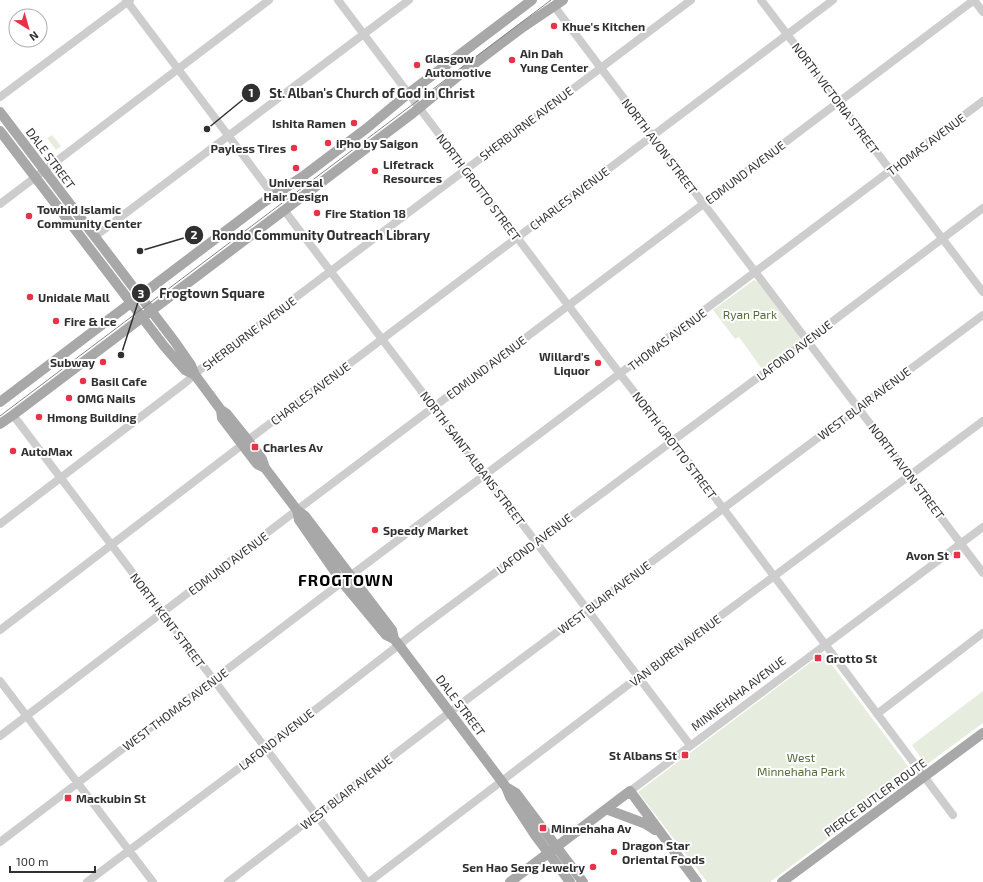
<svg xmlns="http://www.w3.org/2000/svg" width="983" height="882" font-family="'Exo 2',sans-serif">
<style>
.green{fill:#e7edde}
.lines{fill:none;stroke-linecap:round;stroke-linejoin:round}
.minor{stroke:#cdcdcd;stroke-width:8}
.major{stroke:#a8a8a8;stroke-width:10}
.tram{stroke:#858585;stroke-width:1}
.poi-dot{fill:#e63349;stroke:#fff;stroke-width:1.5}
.labels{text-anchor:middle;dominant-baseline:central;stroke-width:4;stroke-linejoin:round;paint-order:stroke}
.poi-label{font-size:12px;font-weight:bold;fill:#303030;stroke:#fff;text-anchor:start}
.street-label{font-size:12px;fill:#303030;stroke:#fff}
.park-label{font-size:12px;fill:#556d3d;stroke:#fff}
.district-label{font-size:16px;font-weight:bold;letter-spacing:1px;fill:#000;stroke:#fff}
.leader{fill:none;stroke:#303030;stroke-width:1.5}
.callout-dot{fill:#303030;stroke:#fff;stroke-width:1.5}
.mark-label{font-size:12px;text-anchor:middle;font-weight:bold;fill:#fff}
.callout-label{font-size:13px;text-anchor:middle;font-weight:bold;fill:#303030;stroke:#fff;stroke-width:4;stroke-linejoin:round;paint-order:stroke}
</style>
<rect width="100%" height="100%" fill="#fff"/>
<path class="green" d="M52 135 61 146 56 150 47 138Z
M754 280 758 282 799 336V341L762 369 739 337 735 339 713 310Z
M823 653 914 774 770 882H707L638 792Z
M983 691V723L926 765 912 745Z"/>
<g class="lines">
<path class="minor" d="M126 0 273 195
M338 0 620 374 672 440 953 815
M761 0 983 292
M974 0 983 12
M554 6 983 573
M0 97 130 0
M0 204 269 0
M284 210 690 745
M94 237 409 0
M13 415 367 882
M248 440 833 0
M0 524 185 383 202 368 691 0
M0 630 242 445
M0 681 153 882
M877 714 983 633
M0 736 297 510 974 0
M630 791 983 527
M0 842 342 582 983 101
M87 882 266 748 422 627 764 373 983 208
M228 882 458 706 983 315
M369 882 645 672 983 421"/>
<path class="major" d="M0 112 175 342 191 365 195 375 221 410 227 414 243 434 262 459 265 468
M0 131 164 346 185 370 195 375
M0 402 264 202 302 177 367 128 409 93 532 0
M221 410 222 418 257 464 265 468 297 510 305 516 392 630 394 639
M0 424 13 415 413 113 462 73 523 27 563 0
M297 510 299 520 342 582 386 635 394 639 399 645 506 787 510 797 535 835 570 882
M506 787 516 793 583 882
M606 809 646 824 655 830
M510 882 630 791 697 882
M782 882 983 733"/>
<path class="tram" d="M0 416 551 0"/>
</g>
<g class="poi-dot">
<circle cx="554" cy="26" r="4"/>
<circle cx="512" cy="60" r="4"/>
<circle cx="417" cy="65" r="4"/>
<circle cx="354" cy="123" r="4"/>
<circle cx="328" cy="143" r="4"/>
<circle cx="294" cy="148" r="4"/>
<circle cx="296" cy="168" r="4"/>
<circle cx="375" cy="171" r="4"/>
<circle cx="317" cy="213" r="4"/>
<circle cx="29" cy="216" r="4"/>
<circle cx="30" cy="297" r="4"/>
<circle cx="56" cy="321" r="4"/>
<circle cx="103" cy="362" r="4"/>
<circle cx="598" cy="363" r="4"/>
<circle cx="83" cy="381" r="4"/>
<circle cx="69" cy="398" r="4"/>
<circle cx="39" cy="417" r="4"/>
<rect x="251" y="443" width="8" height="8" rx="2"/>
<circle cx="13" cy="451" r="4"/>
<circle cx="375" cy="530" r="4"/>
<rect x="953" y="551" width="8" height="8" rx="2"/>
<rect x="814" y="654" width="8" height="8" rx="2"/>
<rect x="681" y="751" width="8" height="8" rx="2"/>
<rect x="64" y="794" width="8" height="8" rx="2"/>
<rect x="539" y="824" width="8" height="8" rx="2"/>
<circle cx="614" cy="852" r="4"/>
<circle cx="593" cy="867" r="4"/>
</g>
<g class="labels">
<g class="poi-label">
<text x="562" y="26">Khue's Kitchen</text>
<text x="520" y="53">Ain Dah<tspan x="520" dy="14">Yung Center</tspan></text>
<text x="425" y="58">Glasgow<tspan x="425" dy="14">Automotive</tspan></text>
<text x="346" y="123" text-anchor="end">Ishita Ramen</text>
<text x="336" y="143">iPho by Saigon</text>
<text x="286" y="148" text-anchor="end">Payless Tires</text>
<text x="383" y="164">Lifetrack<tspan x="383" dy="14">Resources</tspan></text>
<text x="296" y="182" text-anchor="middle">Universal<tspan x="296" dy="14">Hair Design</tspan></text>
<text x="37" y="209">Towhid Islamic<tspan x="37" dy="14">Community Center</tspan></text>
<text x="325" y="213">Fire Station 18</text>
<text x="38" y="297">Unidale Mall</text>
<text x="64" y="321">Fire &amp; Ice</text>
<text x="590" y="356" text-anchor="end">Willard's<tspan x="590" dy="14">Liquor</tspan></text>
<text x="95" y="362" text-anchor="end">Subway</text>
<text x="91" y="381">Basil Cafe</text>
<text x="77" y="398">OMG Nails</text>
<text x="47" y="417">Hmong Building</text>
<text x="263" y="447">Charles Av</text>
<text x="21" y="451">AutoMax</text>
<text x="383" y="530">Speedy Market</text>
<text x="949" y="555" text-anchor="end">Avon St</text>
<text x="826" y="658">Grotto St</text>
<text x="677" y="755" text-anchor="end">St Albans St</text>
<text x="76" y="798">Mackubin St</text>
<text x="551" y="828">Minnehaha Av</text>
<text x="622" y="845">Dragon Star<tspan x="622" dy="14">Oriental Foods</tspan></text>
<text x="585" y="867" text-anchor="end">Sen Hao Seng Jewelry</text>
</g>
<g class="street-label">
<text transform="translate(836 98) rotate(53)">NORTH VICTORIA STREET</text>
<text transform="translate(526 123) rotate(-37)">SHERBURNE AVENUE</text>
<text transform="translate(926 144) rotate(-37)">THOMAS AVENUE</text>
<text transform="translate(660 146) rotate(53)">NORTH AVON STREET</text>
<text transform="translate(51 158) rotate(53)">DALE STREET</text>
<text transform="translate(745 172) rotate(-37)">EDMUND AVENUE</text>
<text transform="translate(479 187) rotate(53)">NORTH GROTTO STREET</text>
<text transform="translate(569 198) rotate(-37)">CHARLES AVENUE</text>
<text transform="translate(249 333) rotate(-37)">SHERBURNE AVENUE</text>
<text transform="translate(667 339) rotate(-37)">THOMAS AVENUE</text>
<text transform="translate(794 350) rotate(-37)">LAFOND AVENUE</text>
<text transform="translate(486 367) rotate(-37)">EDMUND AVENUE</text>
<text transform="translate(310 393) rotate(-37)">CHARLES AVENUE</text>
<text transform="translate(864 403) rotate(-37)">WEST BLAIR AVENUE</text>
<text transform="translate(675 445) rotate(53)">NORTH GROTTO STREET</text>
<text transform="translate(473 458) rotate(53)">NORTH SAINT ALBANS STREET</text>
<text transform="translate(907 471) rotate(53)">NORTH AVON STREET</text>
<text transform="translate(534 543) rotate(-37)">LAFOND AVENUE</text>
<text transform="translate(228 563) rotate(-37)">EDMUND AVENUE</text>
<text transform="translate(604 597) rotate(-37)">WEST BLAIR AVENUE</text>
<text transform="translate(168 620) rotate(53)">NORTH KENT STREET</text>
<text transform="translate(675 650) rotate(-37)">VAN BUREN AVENUE</text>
<text transform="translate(738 693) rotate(-37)">MINNEHAHA AVENUE</text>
<text transform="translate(461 705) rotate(53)">DALE STREET</text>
<text transform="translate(175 709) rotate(-37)">WEST THOMAS AVENUE</text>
<text transform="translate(276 739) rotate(-38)">LAFOND AVENUE</text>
<text transform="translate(346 792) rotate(-38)">WEST BLAIR AVENUE</text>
<text transform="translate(875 797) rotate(-36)">PIERCE BUTLER ROUTE</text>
</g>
<g class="park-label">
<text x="750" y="314">Ryan Park</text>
<text x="801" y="757">West<tspan x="801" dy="14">Minnehaha Park</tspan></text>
</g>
<g class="district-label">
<text x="346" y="579">FROGTOWN</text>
</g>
</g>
<path class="leader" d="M207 129L251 93M140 251L194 235M121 355L141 293"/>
<g class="callout-dot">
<circle cx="207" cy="129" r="4"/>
<circle cx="140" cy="251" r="4"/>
<circle cx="121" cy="355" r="4"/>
<circle cx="251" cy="93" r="10"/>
<circle cx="194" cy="235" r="10"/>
<circle cx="141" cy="293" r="10"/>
</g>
<g class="mark-label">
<text x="251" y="97">1</text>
<text x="194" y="239">2</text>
<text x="141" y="298">3</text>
</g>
<g class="callout-label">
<text x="372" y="98">St. Alban's Church of God in Christ</text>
<text x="321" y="240">Rondo Community Outreach Library</text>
<text x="212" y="298">Frogtown Square</text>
</g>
<g transform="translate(28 28) rotate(143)"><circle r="19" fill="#ffffff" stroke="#acacac"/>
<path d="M0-3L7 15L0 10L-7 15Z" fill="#e63349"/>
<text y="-6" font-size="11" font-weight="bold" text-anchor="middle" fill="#303030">N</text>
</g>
<path d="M10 866v6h85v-6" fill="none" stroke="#303030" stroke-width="2"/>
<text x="16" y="866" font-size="12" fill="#303030" stroke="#ffffff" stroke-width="3" paint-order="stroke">100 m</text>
</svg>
